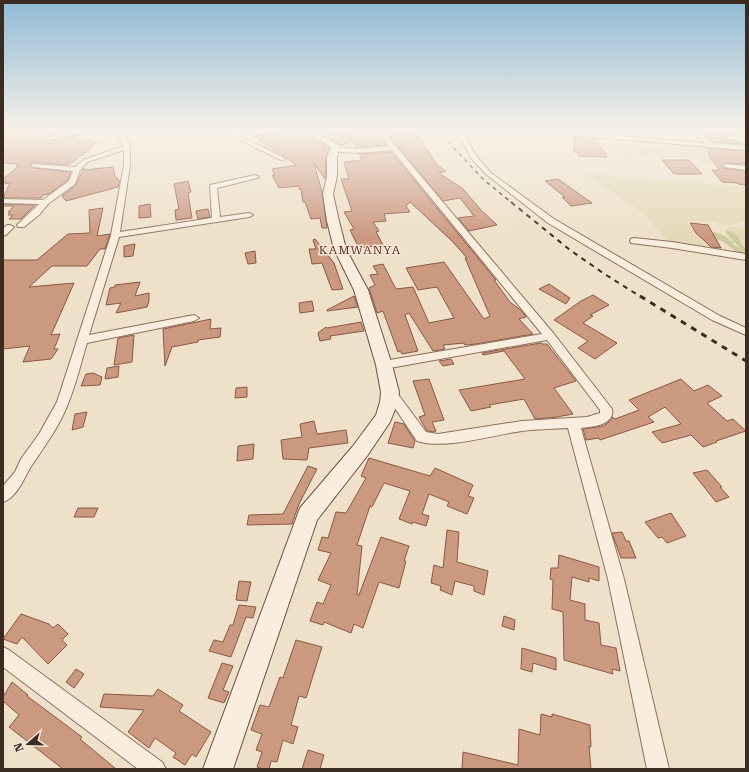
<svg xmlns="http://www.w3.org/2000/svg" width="749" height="772" font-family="'Roboto Serif',serif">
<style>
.farmland{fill:#e4d8b7}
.green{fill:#cbcc9d}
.building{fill:#cb9880;stroke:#895944}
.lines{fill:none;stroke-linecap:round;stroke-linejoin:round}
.minor-casing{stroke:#8a715e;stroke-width:2}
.secondary-casing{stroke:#6c5341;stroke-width:2}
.minor{fill:#f9eedd;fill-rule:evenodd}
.secondary{fill:#f9eedd;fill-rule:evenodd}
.rail-far2{stroke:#3b2b21;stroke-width:1.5;stroke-dasharray:4 4;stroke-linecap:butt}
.rail-far1{stroke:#3b2b21;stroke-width:2;stroke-dasharray:5 5;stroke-linecap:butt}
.rail{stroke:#3b2b21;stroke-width:3;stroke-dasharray:6 6;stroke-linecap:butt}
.labels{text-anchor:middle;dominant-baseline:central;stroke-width:3;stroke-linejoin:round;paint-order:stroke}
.far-neighbourhood-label{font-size:12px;letter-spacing:1px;fill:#672921;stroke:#f5ead9}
</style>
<rect width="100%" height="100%" fill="#eee0c9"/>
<path class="farmland" d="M627 140H637L641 145H657L655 142 726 148 733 157 708 152 710 157 717 163H705L687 158 581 153 585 142H609Z
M585 174 746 187V221L728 226 714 222 686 221 709 249 669 243 645 214Z
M728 227 746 228V246L739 240V236L732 234 733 232 728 230Z"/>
<path class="green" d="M728 230 738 236C739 243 746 245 746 253 733 254 734 247 724 243L725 242 715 239 710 232 719 233 728 238 730 241 734 242 733 245 740 248 725 232Z"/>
<path class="building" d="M35 130H75L46 137 45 138 48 141 79 135 75 139 97 142 89 150 68 165 32 162 30 164V166L34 168 71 172 68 180 49 194 43 195 41 198H3L10 183 5 184 6 182H3V179L19 166H16L18 164 3 163V131Z
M365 130H375L386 145 356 147 353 141 341 145 332 140 328 133Z
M398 131 413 132 419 138 438 166 446 171 439 173 463 189 481 210 497 225 469 231 458 218 474 216 460 198 443 201 390 137Z
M273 132 281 138 295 136 300 139 309 136 329 148 323 149 328 152 326 157 325 179 314 163 322 192 327 228H322L320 218 311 219 305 202H303L301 189H299V186L279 188 272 175H275L272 169 297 165 253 136Z
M704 133 731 134 726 138 727 140 742 144 713 142Z
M574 137 596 139 607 157 579 156 578 152H574Z
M708 148 746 151V164L726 163 722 166 724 168 746 171V185L738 184 737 183 722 182 712 170H720L710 158Z
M391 152 496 280H494L510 302 523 312 526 317 519 319 533 334 476 344 465 345 464 343 443 345 445 349 433 351 409 313 405 315 418 351 402 354 400 351 398 352 383 311 377 313 369 288 375 285 370 275 378 274 373 266 383 264 396 289 413 287 429 323 454 318 437 287 418 290 406 268 444 262 484 319 490 316 465 258H467L453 242 410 202 406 206 410 212 384 214 386 221 373 222 379 231 376 232 383 245 359 248 350 230 354 229 344 212 352 211 341 179H349L344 162 362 160 359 154Z
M662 160H689L702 174H674Z
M113 167 115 176 120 181 118 187 66 201 62 196 76 185 84 168V170Z
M558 179 592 203 571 206 562 197H565L545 181Z
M188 181 191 192 188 193 192 218 176 220 175 210 179 209 174 184Z
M3 204 35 205 21 219H9L13 215H8L10 212H8L14 206H3Z
M150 204 151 217 139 218V206Z
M103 208 97 236 110 234 105 249H100L87 266H52L29 287 74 283 51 335 60 334 54 349H58L51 359 23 362 30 346 3 349V260H37L68 234 90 233 89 210Z
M208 209 210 217 198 219 196 211Z
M690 223 708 225 721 248 711 247 696 233Z
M315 239 334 263 343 289 332 290 322 263 312 264 309 249H316L313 240Z
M135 244 133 256 124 257V246Z
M255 251 256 263 248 264 245 253Z
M140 282 135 296 149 293V301L147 307 116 313 121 303 106 305 110 288 115 287V285Z
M549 284 570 298 566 304 539 289Z
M593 295 609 305 590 315 593 316 583 323 617 343 595 359 578 348 588 341 554 320 581 301Z
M354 296 358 307 327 311V310Z
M312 301 314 311 300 313 299 303Z
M211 319 210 329 221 328 220 337 198 340V342L172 347 165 366 163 329Z
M361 322 364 331 330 336 331 339 320 341 318 333 326 327 327 328Z
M134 335 132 362 114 365 118 338Z
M541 343 543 344H547L576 381 554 388 573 414 557 417 535 419 524 399 489 405 491 407 471 411 459 390 525 379 504 351 483 355 482 353Z
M451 359 454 364 443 366 439 361Z
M119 366 118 377 105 379 107 368Z
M93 373 102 377 100 385 81 386 86 374Z
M429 379 444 420 432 422 436 431 434 432 427 431 419 417 425 415 413 381Z
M681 379 694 391 708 385 722 396 707 403 727 421 733 419 746 431 716 441 717 442 703 447 691 435 662 443 652 432 681 424 665 407 648 417 654 422 600 440 599 438 586 440 583 429 603 426 608 423 612 417 615 419 639 410 629 400Z
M247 387V397L235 398 236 388Z
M87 412 83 427 72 430 75 414Z
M314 421 317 434 346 430 348 443 309 448 307 460 283 459 281 440 302 437 300 424Z
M395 422 404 424 415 441 413 448 388 443Z
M254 444 253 459 237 461 238 446Z
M369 458 430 476 435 468 473 485 468 496 474 498 467 514 447 506 449 502 429 494 422 514 429 516 426 526 413 522 412 524 399 519 410 491 384 483 372 507 370 506 357 545 362 546 357 595H359L381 537 409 546 404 561H406L399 588 379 582 363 628 354 624 351 633 324 622 323 625 310 621 317 602 323 604 331 585 318 580 331 553 318 550 322 537 328 538 336 512 346 513 366 478 361 476Z
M308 466 317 469 299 504 292 524 247 525 249 515 283 514Z
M707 470 722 487H720L729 497 716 502 693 473Z
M78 508H98L94 517H74Z
M671 513 686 536 667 543 662 537 658 538 645 522Z
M447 530 459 532 457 562 488 571 484 595 474 591V586L455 581 452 595 440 590 441 586 431 583 434 565 443 568Z
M622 532 626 541H629L636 558H621L612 533Z
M559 555 599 567V581L589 578V582L572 577 570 600 585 604V620L599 623 601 645 616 648 620 671 612 669 613 674 564 660 563 612 552 609 553 580 550 579 551 568H558Z
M239 581 251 582 247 601 236 600Z
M239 605 256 607 253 618 246 617 231 657 209 651 214 640 223 642 230 625H233Z
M21 614 49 624 53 628 58 624 68 634 62 640 67 645 48 664 22 637 17 644 3 639Z
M504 616 515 620 514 630 502 626Z
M296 640 322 647 306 698 299 696 291 725 298 727 293 744 283 740 277 762 271 761 269 769H263L257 767 262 752 256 750 262 734 251 730 260 705 269 707 280 677 283 678Z
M522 648 556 658V670L533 663 532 672 521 669Z
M222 663 233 666 223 690 229 692 224 703 208 698Z
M76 669 84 674 74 688 66 682Z
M12 682 28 695 27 696 82 737 80 739 116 769H63L9 727 19 715 3 701V697Z
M158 689 183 705 179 711 211 732 196 757 192 754 185 765 173 757 176 753 155 738 149 748 128 732 144 710 100 707 104 694 153 696Z
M541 714 552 717V714L590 725 591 747 589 746 591 769H518V768V769H462L463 752 518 765 519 729 540 735Z
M308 750 324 755 320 769H302Z"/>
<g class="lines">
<defs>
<path id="minor" d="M82 130H93L49 140 46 138Z
M116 130H122L130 147V165L120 232 212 218 210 185 255 175 259 177 257 178 217 188 220 217 249 213 253 215 249 217 119 237 89 335 194 315 199 318 194 321 87 343C81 362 77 382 69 401 61 424 46 444 32 465 24 477 18 497 3 502V486L15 472 21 459 39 434 57 402 111 235 124 165V150L87 162 80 170 75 184 48 204 39 215 24 227H18L17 225 39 204 3 203V199L43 200 69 181 73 171 34 167 31 165 32 164 75 167 83 160 123 146Z
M223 130H230L235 133 260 130H273L270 132 241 136 286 159 281 160 230 135Z
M304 130H322C318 133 308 133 304 130Z
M376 130H382L554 334 612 409C615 425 593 427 581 428L582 432 624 579 669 769H647L608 579 568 428C553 429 537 429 522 431 492 435 445 450 417 441L384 392 386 389 390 388 394 389 426 432 438 434 522 421 587 417 600 413V410L547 340 384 369 380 368 378 365 380 362 384 361 542 334 392 150C379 151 343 156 333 149L336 147 356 149 389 146Z
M456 130H462L477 157 491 173 554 219 720 316 746 328V335L712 320 548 223 487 175 471 158Z
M531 130H552L704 143 693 130H699L712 143 746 146V150L534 132Z
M730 136 746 138V142L728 139 727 138Z
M726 164 746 166V170L724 167 723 166Z
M7 225H10L14 227 6 235 3 236V229Z
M634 238 672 242 746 254V260L672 248 631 243 630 241 631 239Z
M3 647 9 650 162 762 166 769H138L3 667Z"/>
<path id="secondary" d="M302 130H312L340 146 337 157V176L333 194 339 221 346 249 368 290 392 365 399 392 398 402 390 422 367 456 317 520 233 769H203L300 508 353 446 376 415 380 402 381 392 376 365 354 290 334 249 327 221 323 194 327 176V157L331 147Z"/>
</defs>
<use href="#minor" class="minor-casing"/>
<use href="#secondary" class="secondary-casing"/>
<use href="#minor" class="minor"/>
<use href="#secondary" class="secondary"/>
<path class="rail-far2" d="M437 130 483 179 512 203"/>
<path class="rail-far1" d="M511 202 570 250 603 273 641 297"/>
<path class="rail" d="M640 296 746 361"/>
</g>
<linearGradient id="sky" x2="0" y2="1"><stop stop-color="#8fbad5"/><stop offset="0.55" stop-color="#f7f1e7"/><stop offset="1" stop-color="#f7f1e7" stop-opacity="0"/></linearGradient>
<rect width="749" height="238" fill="url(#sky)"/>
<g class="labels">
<g class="far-neighbourhood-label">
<text x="360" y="250">KAMWANYA</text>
</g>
</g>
<rect width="749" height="772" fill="none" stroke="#3b2b21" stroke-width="8"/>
<g transform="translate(28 744) rotate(250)" stroke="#f5ead9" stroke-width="3" paint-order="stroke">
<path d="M0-3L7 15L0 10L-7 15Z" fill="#3b2b21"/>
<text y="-6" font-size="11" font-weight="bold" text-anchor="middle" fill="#3b2b21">N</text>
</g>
</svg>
